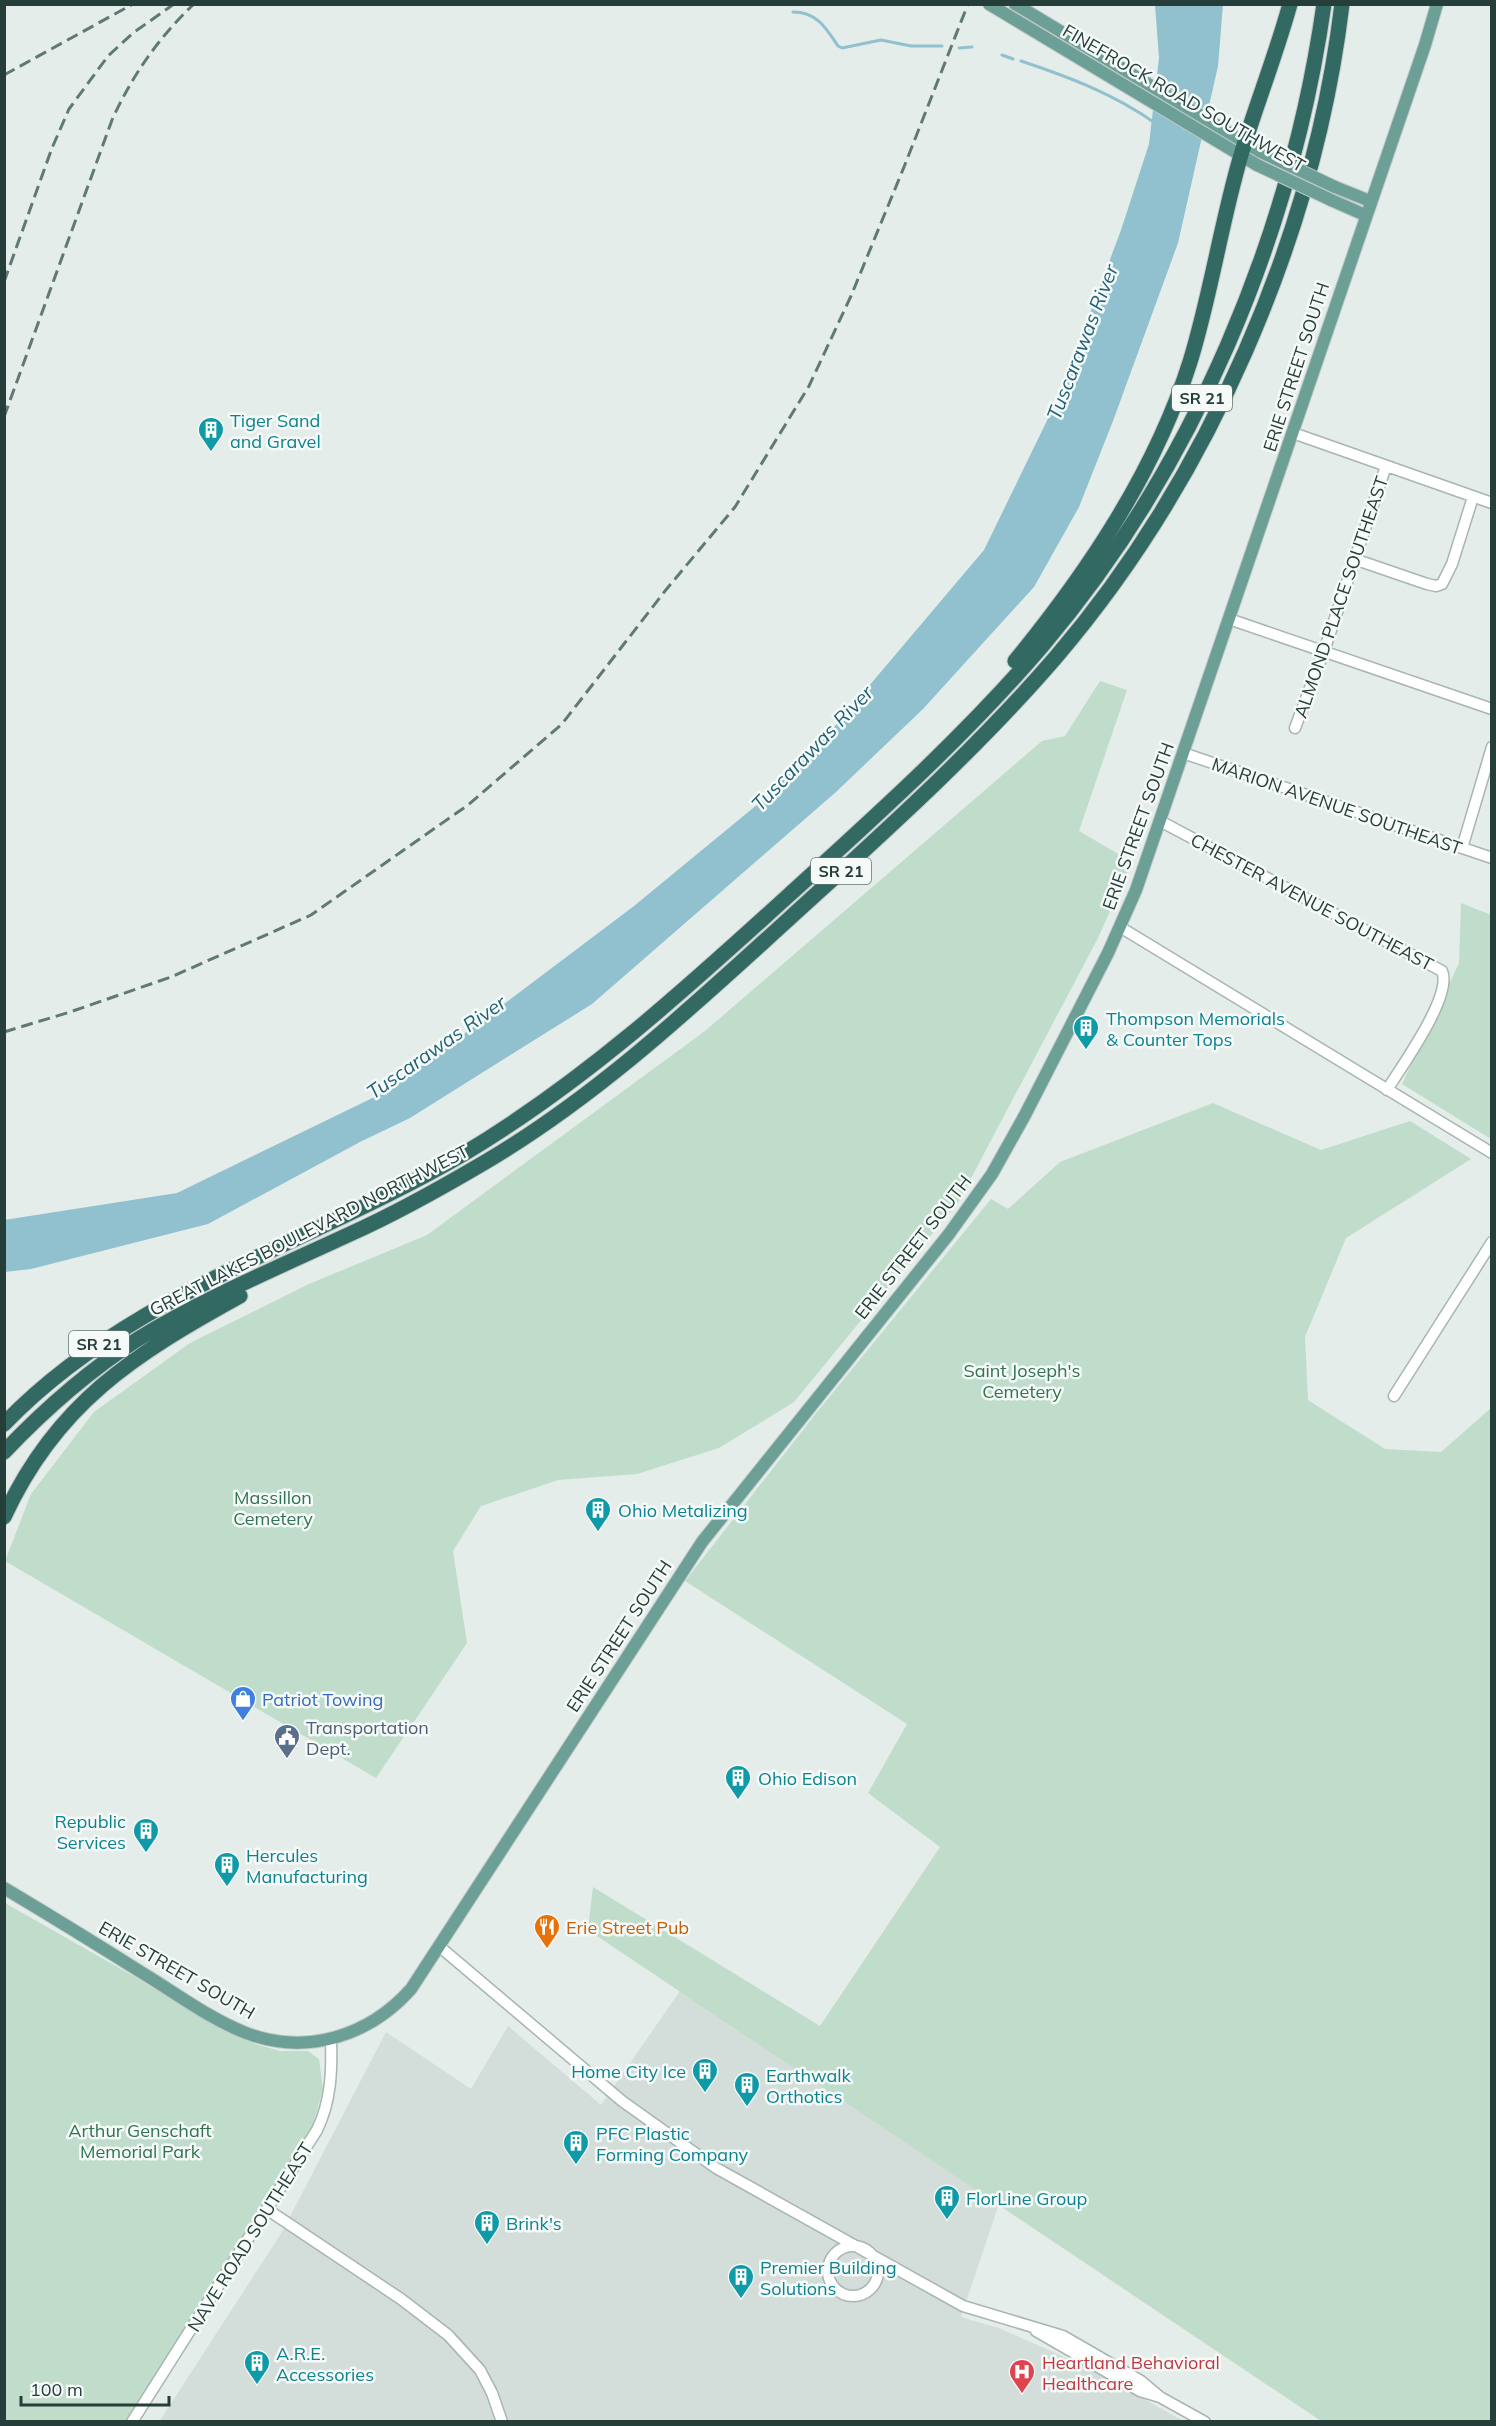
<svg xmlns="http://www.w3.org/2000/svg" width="1496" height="2426" font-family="Mulish,sans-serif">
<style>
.built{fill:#d3ddd9}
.green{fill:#bfddca}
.water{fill:#91c0cf}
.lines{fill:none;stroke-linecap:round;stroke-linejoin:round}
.stream{stroke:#91c0cf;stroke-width:3}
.minor-casing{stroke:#a8b5b1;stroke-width:13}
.major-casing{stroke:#c2c9c8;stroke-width:14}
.highway-casing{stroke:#c2c9c8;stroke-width:17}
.minor{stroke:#fff;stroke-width:10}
.major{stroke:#6ca097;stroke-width:12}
.highway{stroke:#326962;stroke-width:15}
.rail{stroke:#607975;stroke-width:3;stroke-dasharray:12 6;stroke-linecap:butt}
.major-bridge-casing{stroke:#c2c9c8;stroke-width:14;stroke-linecap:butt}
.major-bridge{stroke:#6ca097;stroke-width:12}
.labels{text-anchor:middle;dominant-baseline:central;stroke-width:5;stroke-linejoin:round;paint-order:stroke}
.shield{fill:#f5faf8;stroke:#637672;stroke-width:1.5}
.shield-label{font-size:16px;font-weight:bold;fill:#253e39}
.street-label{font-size:18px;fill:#253e39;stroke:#f5faf8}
.culture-label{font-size:18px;fill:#0d838f;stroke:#f5faf8;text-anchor:start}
.park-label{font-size:18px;fill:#317350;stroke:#f5faf8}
.shop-label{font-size:18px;fill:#366cbe;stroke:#f5faf8;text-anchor:start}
.service-label{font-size:18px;fill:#4e5e75;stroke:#f5faf8;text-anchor:start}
.food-label{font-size:18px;fill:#c56008;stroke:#f5faf8;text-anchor:start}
.health-label{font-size:18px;fill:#be3a42;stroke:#f5faf8;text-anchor:start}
.water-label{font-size:20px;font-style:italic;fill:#226277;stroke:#f5faf8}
</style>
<rect width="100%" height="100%" fill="#e5edea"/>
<path class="built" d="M680 1991 999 2204 961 2317 999 2328 1091 2369 1183 2421 159 2422 282 2232 386 2032 471 2089 508 2026 601 2105Z"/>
<path class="green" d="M1100 681 1127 690 1079 831 1132 862 1098 938 959 1201 794 1402 719 1448 637 1474 558 1480 481 1506 453 1551 467 1643 376 1778 5 1561 31 1494 94 1412 190 1343 309 1284 427 1235 705 1031 1042 741 1065 736Z
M1461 903 1491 915V1139L1402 1084 1459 963Z
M1213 1103 1321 1150 1410 1121 1471 1159 1346 1238 1305 1337 1308 1400 1385 1449 1441 1452 1491 1408V2421H1321L588 1930 593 1887 820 2026 940 1847 868 1793 907 1724 685 1581 817 1412 991 1199 1008 1209 1060 1162Z
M5 1903 128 1973 221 2029 255 2044 280 2051H308L319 2059 323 2089 312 2127 126 2421H5Z"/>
<path class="water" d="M1155 5H1223L1218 66 1178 243 1113 421 1079 507 1034 587 923 709 836 792 592 1004 410 1118 360 1142 208 1224 31 1269 5 1272 4 1220 177 1193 391 1089 634 906 758 804 819 745 984 550 1059 396 1121 230 1149 144 1159 58Z"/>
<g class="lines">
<path class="stream" d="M793 12C817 12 826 28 838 46L842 48 881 40 911 46H942
M959 48 972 47
M1002 55 1013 59
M1021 61C1069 77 1114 94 1155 123"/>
<defs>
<path id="minor" d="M1293 433 1492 503
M1354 559 1427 584 1436 586 1442 584 1452 564 1473 497
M1229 619 1492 709
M1295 728 1324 651 1386 466
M1183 753 1492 858
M1160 821 1442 971C1453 996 1401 1067 1387 1090
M1462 848 1492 747
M1120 927 1492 1153
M1394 1396 1492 1242
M440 1947 622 2101 716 2168 963 2306 1063 2336 1141 2381 1160 2397
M268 2210 401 2299 448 2335 480 2370 492 2393 502 2422
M828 2271a25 25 0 1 1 50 0a25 25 0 1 1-50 0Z
M1036 2331 1140 2391 1160 2397 1205 2422
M132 2422 317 2130C331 2101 332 2072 331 2040"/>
<path id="major" d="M989 4 1257 165
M1015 4 1261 152
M1335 187 1370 201
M1331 200 1365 215
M4 1888C51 1916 98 1945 144 1974 177 1994 210 2019 246 2033 307 2056 369 2036 411 1989L702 1542 949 1234 992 1174 1025 1115 1108 953 1136 890 1425 45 1437 4"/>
<path id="highway" d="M1015 661C1088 572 1155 472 1190 362 1211 294 1221 223 1241 155 1256 105 1276 55 1290 4
M4 1424C131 1292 311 1244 465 1153 585 1081 687 988 789 895 877 815 965 736 1042 646 1194 467 1291 236 1324 4
M4 1452C45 1409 88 1371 138 1339 205 1298 279 1267 350 1234 397 1213 443 1187 487 1161 600 1094 695 1004 791 917 883 833 975 751 1056 657 1208 479 1314 237 1342 4
M4 1517C56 1403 135 1354 240 1296"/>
</defs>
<use href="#minor" class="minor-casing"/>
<use href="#major" class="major-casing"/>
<use href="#highway" class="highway-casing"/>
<use href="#minor" class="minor"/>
<use href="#major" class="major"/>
<use href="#highway" class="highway"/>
<path class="rail" d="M4 75 133 4
M4 282 52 148 69 109 108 56 133 33 174 4
M4 417 112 120C132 76 158 38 194 4
M4 1032 70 1012 171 977 311 915 468 805 562 724 665 591 735 507 809 386 851 296 904 167 968 4"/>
<defs>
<path id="major-bridge" d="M1261 152 1335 187
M1257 165 1331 200"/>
</defs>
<use href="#major-bridge" class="major-bridge-casing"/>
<use href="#major-bridge" class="major-bridge"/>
</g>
<defs>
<symbol id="building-pin" viewBox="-11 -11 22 30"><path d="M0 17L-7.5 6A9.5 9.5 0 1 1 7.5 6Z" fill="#0f9aa8" stroke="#f5faf8"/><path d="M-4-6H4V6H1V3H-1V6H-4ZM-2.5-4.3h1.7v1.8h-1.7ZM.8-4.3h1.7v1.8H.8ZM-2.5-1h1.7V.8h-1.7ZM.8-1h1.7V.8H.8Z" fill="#fff"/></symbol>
<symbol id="shop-pin" viewBox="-11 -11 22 30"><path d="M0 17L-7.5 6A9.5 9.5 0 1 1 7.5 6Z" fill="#3f7fe0" stroke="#f5faf8"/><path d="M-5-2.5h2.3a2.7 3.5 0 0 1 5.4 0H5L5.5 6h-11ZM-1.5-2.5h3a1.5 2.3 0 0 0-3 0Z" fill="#fff"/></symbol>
<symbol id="civic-pin" viewBox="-11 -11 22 30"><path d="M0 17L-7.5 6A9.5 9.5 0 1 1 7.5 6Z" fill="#5c6f8a" stroke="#f5faf8"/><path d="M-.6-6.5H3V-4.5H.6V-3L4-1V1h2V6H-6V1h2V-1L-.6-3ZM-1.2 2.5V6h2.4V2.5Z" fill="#fff"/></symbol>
<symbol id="restaurant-pin" viewBox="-11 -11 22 30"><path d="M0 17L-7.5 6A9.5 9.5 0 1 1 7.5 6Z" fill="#e8710a" stroke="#f5faf8"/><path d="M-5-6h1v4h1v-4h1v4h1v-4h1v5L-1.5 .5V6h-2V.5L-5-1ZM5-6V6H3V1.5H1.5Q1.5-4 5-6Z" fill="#fff"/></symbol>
<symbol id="hospital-pin" viewBox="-11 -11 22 30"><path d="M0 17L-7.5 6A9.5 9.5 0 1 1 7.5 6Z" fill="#e0444e" stroke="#f5faf8"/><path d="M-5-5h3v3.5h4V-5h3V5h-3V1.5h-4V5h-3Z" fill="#fff"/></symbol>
</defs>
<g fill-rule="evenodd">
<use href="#building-pin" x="196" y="415" width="30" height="40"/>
<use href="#building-pin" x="1071" y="1013" width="30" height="40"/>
<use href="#building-pin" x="583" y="1495" width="30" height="40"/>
<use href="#shop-pin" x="228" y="1684" width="30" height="40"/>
<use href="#civic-pin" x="272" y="1722" width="30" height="40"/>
<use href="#building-pin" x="723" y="1763" width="30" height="40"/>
<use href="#building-pin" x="131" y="1816" width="30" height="40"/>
<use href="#building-pin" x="212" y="1850" width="30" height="40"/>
<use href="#restaurant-pin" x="532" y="1912" width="30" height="40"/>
<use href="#building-pin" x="690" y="2056" width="30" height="40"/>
<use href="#building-pin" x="732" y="2070" width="30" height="40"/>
<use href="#building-pin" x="561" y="2128" width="30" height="40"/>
<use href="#building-pin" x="932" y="2183" width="30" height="40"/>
<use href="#building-pin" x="472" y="2208" width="30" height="40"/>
<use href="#building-pin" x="726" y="2262" width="30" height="40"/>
<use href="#building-pin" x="242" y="2348" width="30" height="40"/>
<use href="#hospital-pin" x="1007" y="2357" width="30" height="40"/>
</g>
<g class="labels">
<g class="shield">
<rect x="1172" y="385" width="60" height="26" rx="4.5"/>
<rect x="811" y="858" width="60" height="26" rx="4.5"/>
<rect x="69" y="1331" width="60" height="26" rx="4.5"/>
</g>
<g class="shield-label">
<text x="1202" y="398">SR 21</text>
<text x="841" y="871">SR 21</text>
<text x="99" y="1344">SR 21</text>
</g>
<g class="street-label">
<text transform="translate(1184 98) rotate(30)">FINEFROCK ROAD SOUTHWEST</text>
<text transform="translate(1296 367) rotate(-72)">ERIE STREET SOUTH</text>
<text transform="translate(1341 597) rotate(-71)">ALMOND PLACE SOUTHEAST</text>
<text transform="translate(1337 806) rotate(19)">MARION AVENUE SOUTHEAST</text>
<text transform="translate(1138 826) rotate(-70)">ERIE STREET SOUTH</text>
<text transform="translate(1312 902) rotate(28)">CHESTER AVENUE SOUTHEAST</text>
<text transform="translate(309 1230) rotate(-27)">GREAT LAKES BOULEVARD NORTHWEST</text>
<text transform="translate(913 1247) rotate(-52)">ERIE STREET SOUTH</text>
<text transform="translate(619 1636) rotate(-57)">ERIE STREET SOUTH</text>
<text transform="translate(177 1970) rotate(30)">ERIE STREET SOUTH</text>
<text transform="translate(250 2237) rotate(-58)">NAVE ROAD SOUTHEAST</text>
</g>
<g class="culture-label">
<text x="230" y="420">Tiger Sand<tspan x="230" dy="21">and Gravel</tspan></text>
<text x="1106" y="1018">Thompson Memorials<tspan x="1106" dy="21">&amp; Counter Tops</tspan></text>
<text x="618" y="1510">Ohio Metalizing</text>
<text x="758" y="1778">Ohio Edison</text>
<text x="126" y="1821" text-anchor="end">Republic<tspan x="126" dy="21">Services</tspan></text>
<text x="246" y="1855">Hercules<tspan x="246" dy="21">Manufacturing</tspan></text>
<text x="686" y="2071" text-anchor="end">Home City Ice</text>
<text x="766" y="2075">Earthwalk<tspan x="766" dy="21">Orthotics</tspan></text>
<text x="596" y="2133">PFC Plastic<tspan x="596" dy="21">Forming Company</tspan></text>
<text x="966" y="2198">FlorLine Group</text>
<text x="506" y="2223">Brink's</text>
<text x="760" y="2267">Premier Building<tspan x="760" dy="21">Solutions</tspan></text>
<text x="276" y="2353">A.R.E.<tspan x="276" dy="21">Accessories</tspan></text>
</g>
<g class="park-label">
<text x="1022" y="1370">Saint Joseph's<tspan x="1022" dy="21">Cemetery</tspan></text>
<text x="273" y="1497">Massillon<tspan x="273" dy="21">Cemetery</tspan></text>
<text x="140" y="2130">Arthur Genschaft<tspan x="140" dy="21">Memorial Park</tspan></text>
</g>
<g class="shop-label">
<text x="262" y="1699">Patriot Towing</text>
</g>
<g class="service-label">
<text x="306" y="1727">Transportation<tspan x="306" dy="21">Dept.</tspan></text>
</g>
<g class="food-label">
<text x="566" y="1927">Erie Street Pub</text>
</g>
<g class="health-label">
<text x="1042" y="2362">Heartland Behavioral<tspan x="1042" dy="21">Healthcare</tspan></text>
</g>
<g class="water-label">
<text transform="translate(1082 342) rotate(-69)">Tuscarawas River</text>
<text transform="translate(812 748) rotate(-46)">Tuscarawas River</text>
<text transform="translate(436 1047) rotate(-35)">Tuscarawas River</text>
</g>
</g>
<rect width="1496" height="2426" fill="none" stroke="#253e39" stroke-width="12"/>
<path d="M21 2396v9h148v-9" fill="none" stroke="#253e39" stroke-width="3"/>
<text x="30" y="2396" font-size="18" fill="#253e39" stroke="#f5faf8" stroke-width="4.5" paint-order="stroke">100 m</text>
</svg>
